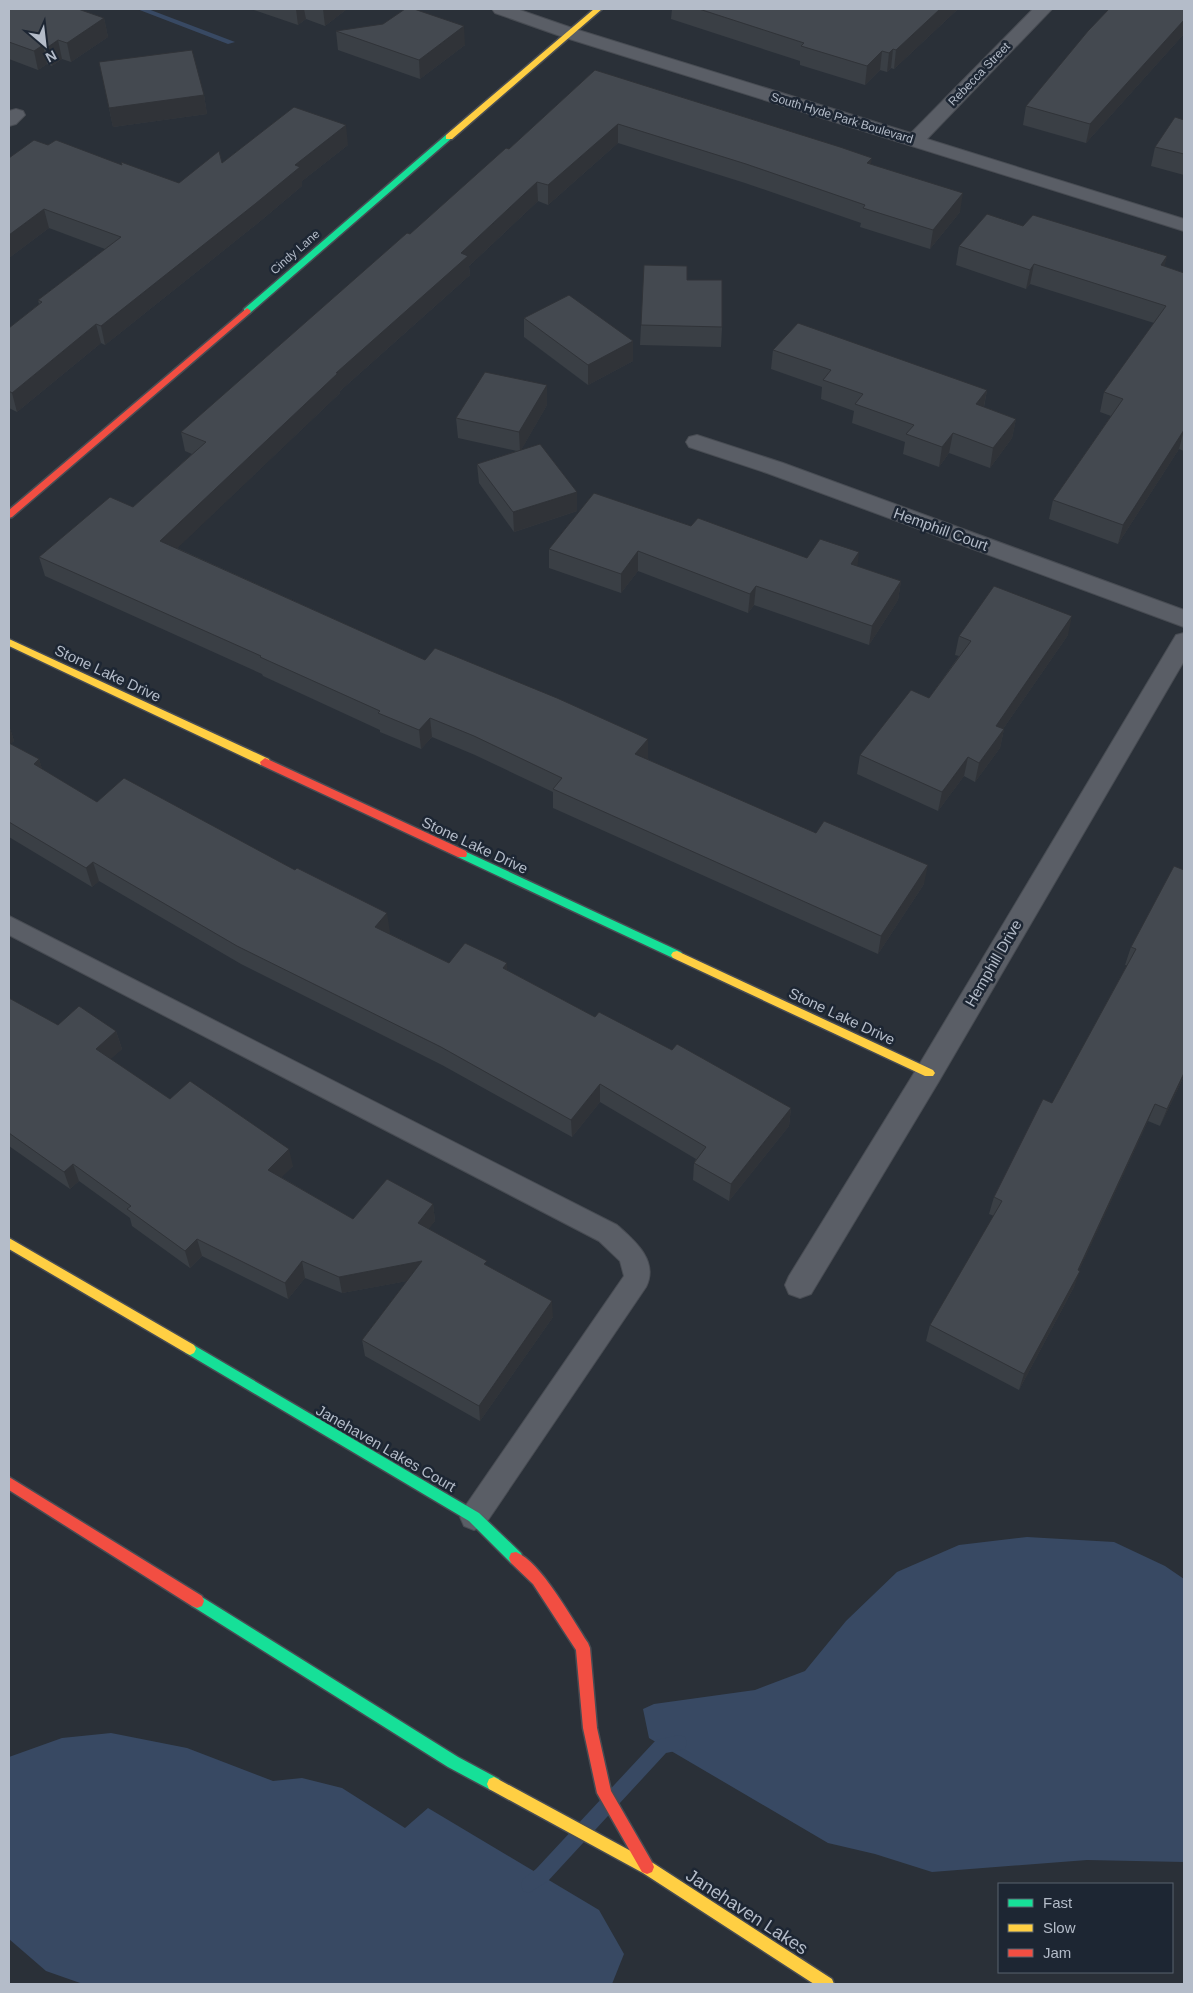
<svg xmlns="http://www.w3.org/2000/svg" width="1193" height="1993" font-family="Arial,sans-serif">
<style>
.water{fill:#384963}
.lines{fill:none;stroke-linecap:round;stroke-linejoin:round}
.stream{fill:#384963;fill-rule:evenodd}
.lane-casing{stroke:#484c53;stroke-width:2}
.street-casing{stroke:#484c53;stroke-width:2}
.fast-casing{stroke:#484c53;stroke-width:3}
.slow-casing{stroke:#484c53;stroke-width:3}
.jam-casing{stroke:#484c53;stroke-width:3}
.lane{fill:#5a5e66;fill-rule:evenodd}
.street{fill:#5a5e66;fill-rule:evenodd}
.fast{fill:#16e098;fill-rule:evenodd}
.slow{fill:#ffcf43;fill-rule:evenodd}
.jam{fill:#f24e42;fill-rule:evenodd}
.wall{fill:#3a3f45}
.shaded-wall{fill:#303338}
.building{fill:#444950;stroke:#303338}
.labels{text-anchor:middle;dominant-baseline:central;stroke-width:5;stroke-linejoin:round;paint-order:stroke}
.far-street-label{font-size:12px;fill:#b4bcc9;stroke:#1d2633}
.street-label{font-size:15px;fill:#b4bcc9;stroke:#1d2633}
.near-street-label{font-size:18px;fill:#b4bcc9;stroke:#1d2633}
</style>
<rect width="100%" height="100%" fill="#2a3038"/>
<path class="water" d="M1027 1537 1114 1542 1165 1566 1184 1579V1862L1087 1860 932 1872 875 1854 828 1843 649 1738 643 1709 654 1704 755 1690 805 1671 846 1621 897 1572 959 1545Z
M111 1733 187 1748 273 1781 302 1778 342 1788 405 1828 428 1808 599 1910 624 1954 612 1984H83L46 1971 9 1939V1757L62 1738Z"/>
<g class="lines">
<path class="stream" d="M137 9H148L235 42 228 44Z
M679 1735 685 1737 687 1743 685 1749 666 1753 548 1881 529 1893 523 1891 521 1885 523 1879 536 1869 656 1740Z"/>
<defs>
<path id="lane" d="M9 916 617 1225C635 1241 659 1261 646 1287L484 1526 474 1530 464 1526 460 1517 464 1508 624 1276 620 1261 599 1241 9 935Z"/>
<path id="street" d="M492 9H517L575 29 911 133 1033 9H1052L927 139 1184 219V231L563 37 495 13Z
M16 109 23 111 25 115 16 124 9 126V111Z
M697 435 783 463 1184 610V627L767 473 689 447 686 442 689 437Z
M1184 633V661L939 1081 811 1294 800 1298 789 1294 785 1285 789 1276 919 1065 1176 635Z"/>
<path id="fast" d="M446 135 453 137 250 313H244V309Z
M462 850 681 952 683 955 681 958H673L458 857 457 854 458 851Z
M190 1343 479 1513 521 1553 523 1558 521 1563 516 1564 511 1563 469 1521 186 1353 184 1349 186 1345Z
M197 1594 458 1757 499 1779 501 1784 499 1789 494 1791 489 1789 448 1767 192 1606 190 1601 192 1596Z"/>
<path id="slow" d="M594 9H602L452 139H446V135Z
M9 639 269 759 270 762 269 765H261L9 646Z
M677 951 933 1070 935 1073 933 1076H925L673 958 671 955 673 952Z
M9 1238 194 1345 196 1349 194 1353 190 1355 186 1353 9 1249Z
M494 1777 653 1863 832 1979 834 1984H814L643 1873 489 1789 487 1784 489 1779Z"/>
<path id="jam" d="M247 308 251 311 250 313 12 517 9 518V510Z
M265 758 466 851 467 854 466 857H458L261 765 260 762Z
M9 1477 202 1596 204 1601 202 1606 197 1608 192 1606 9 1490Z
M516 1552C541 1562 572 1619 588 1643L590 1648 597 1728 611 1791 652 1862 654 1867 652 1872 647 1874 642 1872 597 1793 583 1728 576 1650 533 1584 511 1563 509 1558 511 1553Z"/>
</defs>
<use href="#lane" class="lane-casing"/>
<use href="#street" class="street-casing"/>
<use href="#fast" class="fast-casing"/>
<use href="#slow" class="slow-casing"/>
<use href="#jam" class="jam-casing"/>
<use href="#lane" class="lane"/>
<use href="#street" class="street"/>
<use href="#fast" class="fast"/>
<use href="#slow" class="slow"/>
<use href="#jam" class="jam"/>
</g>
<path class="wall" d="M9 9 104 18 108 37 71 62 62 59 52 66 47 64 38 70 9 59Z
M251 9H347L325 26 306 19 298 25Z
M672 9H958L894 69 891 68 887 72 880 70 865 85 800 65V61L671 19Z
M1184 9V36L1183 35 1086 143 1023 125 1026 106Z
M336 31 465 45 420 79 338 50Z
M99 62 204 95 207 114 113 127Z
M595 70 871 164 960 212 930 249 860 227 861 223 745 183 618 143 548 205 538 201 469 266 470 275 340 391V393L177 548 425 660 648 739V758L647 759 924 884 878 954 553 808V792L475 755 432 737 421 749 380 732V730L263 676 262 674 45 576 39 557 133 507 192 454 185 451 181 432 509 149Z
M1184 120V175L1151 166 1155 147Z
M48 145 122 165 179 183 222 163 348 145 302 181V186L258 223 105 345 101 343 17 412 9 408V328L39 304 38 300 105 249 49 228 9 258V158Z
M1023 226 1167 256 1164 266 1184 273V451L1179 449 1118 544 1049 519 1053 500 1111 416 1100 412 1104 392 1154 323 1030 284 1026 289 956 265 959 246Z
M687 280 722 327 721 347 640 345 641 325Z
M524 318 633 361 588 385 524 337Z
M773 350 987 390 984 407 1016 419 1012 438 990 468 949 453 939 467 903 454 905 442 852 423 854 411 821 399 822 387 771 369Z
M547 405 521 450 577 492V511L514 532 479 483 477 464 517 451 458 438 456 418Z
M691 526 807 558 857 566 901 581 898 600 869 645 754 605 748 613 638 571 621 593 549 568V549Z
M1068 635 1003 729H1004L1000 748 975 782 964 776 938 811 857 774 860 755 929 698 959 656 955 655 959 636Z
M9 725 14 741 10 744 39 759 42 769 97 802 390 932 388 933 449 963 507 970 595 1017 672 1050 791 1108 789 1126 729 1201 693 1180 694 1163 696 1159 600 1102 572 1137 442 1065 241 964 99 881 92 887 9 837Z
M1184 870V1076L1160 1126 1148 1121 1079 1270 1074 1287 1019 1390 926 1341 930 1325 994 1216 989 1214 994 1197 1052 1103 1127 965H1125L1131 947Z
M9 998 58 1025 116 1031 122 1049 110 1059 170 1099 293 1166 281 1177 353 1219 433 1204 435 1221 428 1229 487 1266 553 1317 480 1421 365 1356 362 1340 407 1281 342 1293 305 1278 288 1299 202 1256 190 1268 132 1226 130 1218 79 1181 70 1189 9 1146Z"/>
<path class="shaded-wall" d="M296 9H304L306 19 298 25Z
M323 9H347L325 26Z
M940 9H958L894 69 896 50Z
M104 18 108 37 71 62 67 43Z
M1184 20V31L1183 35 1086 143 1090 124Z
M464 26 465 45 420 79 419 60Z
M58 40 62 59 52 66 48 47Z
M43 45 47 64 38 70 34 51Z
M893 49 891 68 887 72 889 53Z
M882 51 880 70 865 85 867 66Z
M204 95 207 114 113 127 109 108Z
M618 124V143L548 205V185Z
M346 125 348 145 302 181V186L258 223 105 345 101 326 295 165Z
M872 158 869 177 867 163Z
M537 182 538 201 469 266 470 275 340 391V393L165 560 160 541 461 253Z
M963 193 960 212 930 249 933 230Z
M44 209 49 228 9 258V235Z
M1167 256 1162 276 1161 265Z
M1034 264 1030 284 1026 289 1030 270Z
M96 324 101 343 17 412 12 393Z
M633 341V361L588 385V365Z
M547 385V405L520 452 519 432Z
M987 390 983 410 976 404Z
M1016 419 1012 438 990 468 993 448Z
M1184 430 1179 449 1118 544 1123 525Z
M953 433 949 453 939 467 942 447Z
M577 492V511L514 532 513 512Z
M638 551V571L621 593V574Z
M859 552 857 572 851 564Z
M901 581 898 600 869 645 872 626Z
M756 586 754 605 748 613 750 594Z
M1072 616 1068 635 992 745 996 726Z
M430 718 432 737 421 749 419 730Z
M9 725 14 741 9 745Z
M1004 729 1000 748 975 782 979 763Z
M648 739V758L635 773V754Z
M968 757 964 776 938 811 942 792Z
M39 759 45 778 34 764Z
M93 862 99 881 92 887 86 868Z
M928 865 924 884 878 954 881 936Z
M387 913 390 932 377 945 375 927Z
M507 963 508 981 503 968Z
M116 1031 122 1049 102 1067 96 1049Z
M1184 1073V1076L1160 1126 1167 1109Z
M600 1084V1102L572 1137 571 1120Z
M1155 1104 1148 1121 1072 1286 1080 1271 1074 1287 1019 1390 1024 1374 1078 1270Z
M791 1108 789 1126 729 1201 731 1184Z
M289 1149 293 1166 272 1187 268 1170Z
M73 1164 79 1181 70 1189 64 1172Z
M433 1204 435 1221 420 1240 418 1223Z
M197 1239 202 1256 190 1268 185 1251Z
M302 1261 305 1278 288 1299 285 1283Z
M422 1261 424 1278 342 1293 339 1277Z
M552 1301 553 1317 480 1421 479 1406Z"/>
<path class="building" d="M9 9H78L104 18 67 43 58 40 48 47 43 45 34 51 9 42Z
M405 9H414L464 26 419 60 336 31 383 24Z
M699 9H940L896 50 893 49 889 53 882 51 867 66 801 46 804 43Z
M1109 9H1184V20L1090 124 1026 106 1088 31Z
M192 50 204 95 109 108 99 62Z
M595 70 840 147 872 158 867 163 963 193 933 230 863 208 865 205 746 164 618 124 548 185 537 182 461 253 468 256 336 373H338L160 541 425 660 435 648 557 698 648 739 635 754 816 833 824 821 928 865 881 936 553 789 562 778 474 736 430 718 419 730 378 713 380 711 260 657 261 656 39 557 110 497 133 507 206 442 181 432 407 233 410 234 506 148 509 149Z
M294 107 346 125 295 165 300 167 255 204 101 326 96 324 12 393 9 391V328L42 302 38 300 121 237 44 209 9 235V158L34 140 48 145 56 140 122 165 121 162 179 183 219 151 222 163Z
M1175 117 1184 120V154L1155 147Z
M987 214 1023 226 1033 215 1167 256 1161 265 1184 273V430L1123 525 1053 500 1123 399 1104 392 1166 306 1034 264 1030 270 959 246Z
M644 265 687 266V280H722V327L641 325Z
M569 295 633 341 588 365 524 318Z
M798 323 987 390 976 404 1016 419 993 448 953 433 942 447 906 434 914 425 855 404 863 394 823 380 831 370 773 350Z
M485 372 547 385 519 432 456 418Z
M540 444 577 492 513 512 477 464Z
M594 493 691 526 698 518 807 558 820 539 859 552 851 564 901 581 872 626 756 586 750 594 638 551 621 574 549 549Z
M994 586 1072 616 996 726 1004 729 979 763 968 757 942 792 860 755 911 690 929 698 971 641 959 636Z
M9 743 39 759 34 764 97 802 124 778 295 870 297 868 387 913 375 927 449 963 465 943 507 963 503 968 595 1017 599 1012 672 1050 677 1044 791 1108 731 1184 694 1163 706 1147 600 1084 571 1120 441 1047 237 946 93 862 86 868 9 822Z
M1174 866 1184 870V1073L1167 1109 1155 1104 1078 1270 1080 1271 1024 1374 930 1325 1002 1201 994 1197 1043 1099 1052 1103 1136 949 1131 947Z
M9 998 58 1025 79 1006 116 1031 96 1049 170 1099 190 1081 289 1149 268 1170 353 1219 387 1179 433 1204 418 1223 487 1261 484 1264 552 1301 479 1406 362 1340 422 1261 339 1277 302 1261 285 1283 197 1239 185 1251 127 1209 131 1206 73 1164 64 1172 9 1133Z"/>
<g class="labels">
<g class="far-street-label">
<text transform="translate(979 74) rotate(-46)">Rebecca Street</text>
<text transform="translate(842 118) rotate(17)">South Hyde Park Boulevard</text>
<text transform="translate(295 252) rotate(-41)">Cindy Lane</text>
</g>
<g class="street-label">
<text transform="translate(941 529) rotate(20)">Hemphill Court</text>
<text transform="translate(108 673) rotate(25)">Stone Lake Drive</text>
<text transform="translate(475 845) rotate(25)">Stone Lake Drive</text>
<text transform="translate(993 963) rotate(-60)">Hemphill Drive</text>
<text transform="translate(842 1016) rotate(25)">Stone Lake Drive</text>
<text transform="translate(386 1448) rotate(30)">Janehaven Lakes Court</text>
</g>
<g class="near-street-label">
<text transform="translate(747 1912) rotate(33)">Janehaven Lakes</text>
</g>
</g>
<rect width="1193" height="1993" fill="none" stroke="#b4bcc9" stroke-width="20"/>
<rect x="998" y="1883" width="175" height="90" fill="#1d2633" stroke="#59626f"/>
<rect x="1008" y="1899" width="25" height="8" fill="#16e098" stroke="#59626f"/>
<text x="1043" y="1908" font-size="15" fill="#b4bcc9">Fast</text>
<rect x="1008" y="1924" width="25" height="8" fill="#ffcf43" stroke="#59626f"/>
<text x="1043" y="1933" font-size="15" fill="#b4bcc9">Slow</text>
<rect x="1008" y="1949" width="25" height="8" fill="#f24e42" stroke="#59626f"/>
<text x="1043" y="1958" font-size="15" fill="#b4bcc9">Jam</text>
<g transform="translate(45 45) rotate(152)" stroke="#1d2633" stroke-width="4" paint-order="stroke">
<path d="M0-4L9 19L0 12L-9 19Z" fill="#b4bcc9"/>
<text y="-8" font-size="14" font-weight="bold" text-anchor="middle" fill="#b4bcc9">N</text>
</g>
</svg>
